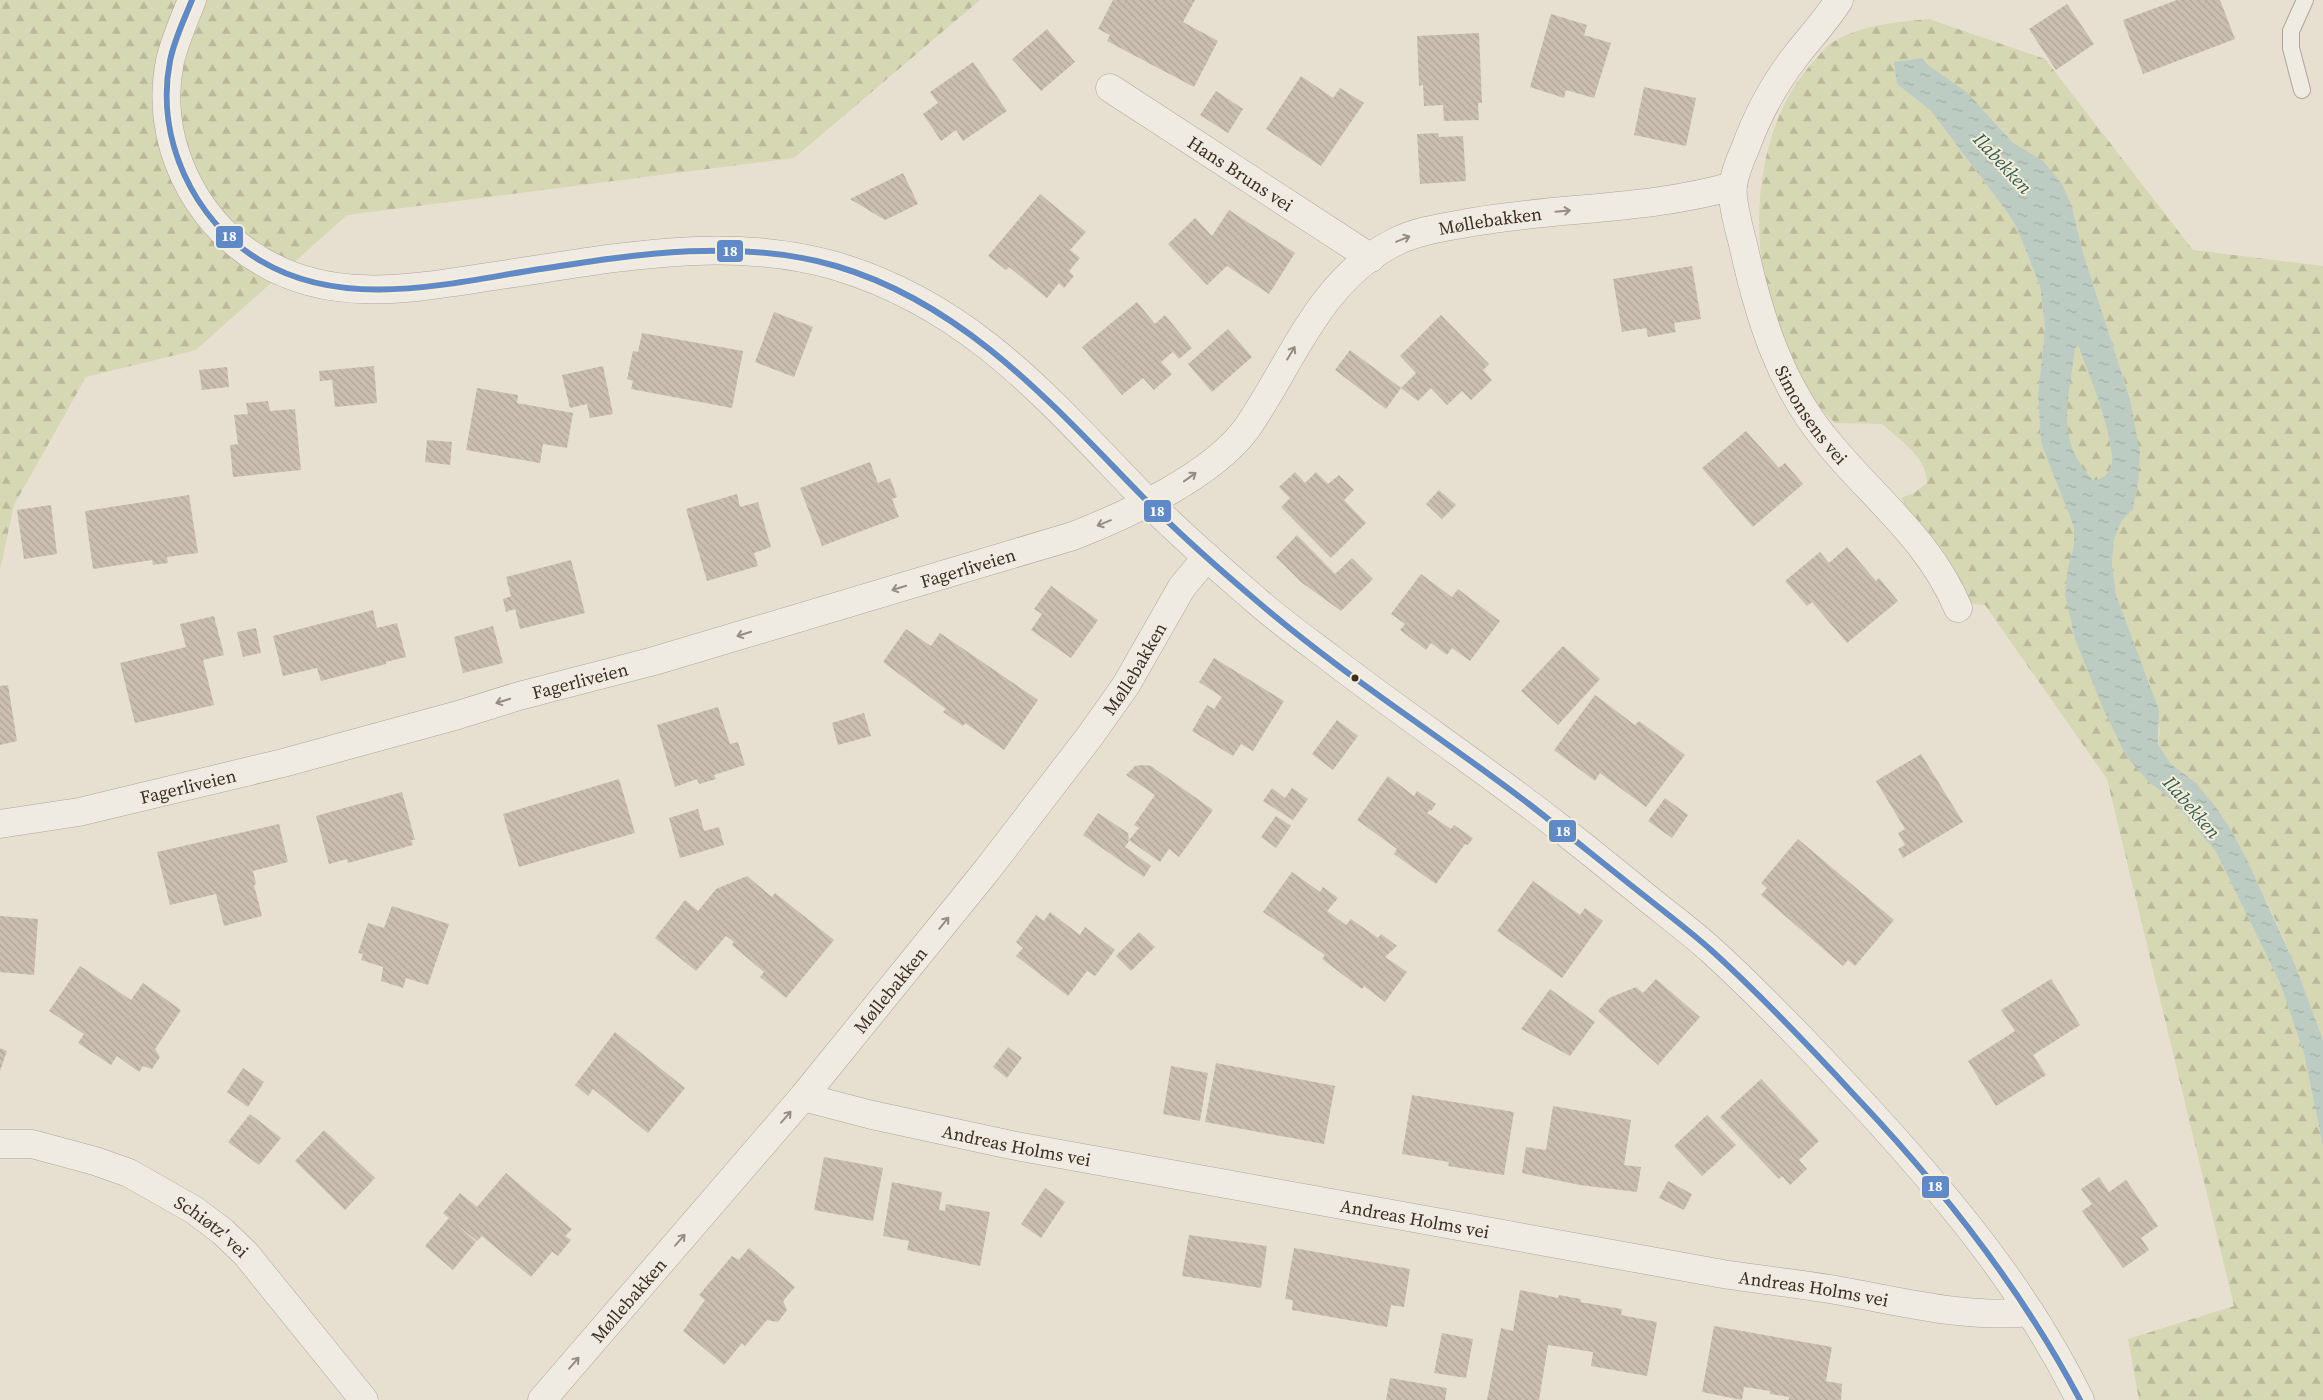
<svg xmlns="http://www.w3.org/2000/svg" width="2323" height="1400" font-family="'Source Serif 4',serif">
<style>
.forest{fill:url(#forest-firs)}
.water{fill:url(#water-ripples);fill-rule:evenodd}
.building{fill:url(#building-back-hatch)}
.lines{fill:none;stroke-linecap:round;stroke-linejoin:round}
.service-casing{stroke:#ada599;stroke-width:18}
.minor-casing{stroke:#ada599;stroke-width:29}
.tertiary-casing{stroke:#ada599;stroke-width:29}
.service{stroke:#efebe3;stroke-width:16}
.minor{stroke:#efebe3;stroke-width:28}
.tertiary{stroke:#efebe3;stroke-width:28}
.bus-1-casing{stroke:#f7eed8;stroke-width:10}
.bus-1{stroke:#5f8ac7;stroke-width:6}
.oneway{stroke:#968c82}
.bus-dot{fill:#3d2e20;stroke:#f7eed8;stroke-width:2}
.labels{text-anchor:middle;dominant-baseline:central;stroke-width:4;stroke-linejoin:round;paint-order:stroke}
.street-label{font-size:18px;fill:#3d2e20;stroke:#f7eed8}
.water-label{font-size:19px;font-style:italic;fill:#2f5d5a;stroke:#f7eed8}
.line-badge{stroke:#f7eed8;stroke-width:2}
.badge-label{font-size:14px;text-anchor:middle;font-weight:bold;fill:#fff}
</style>
<defs>
<pattern id="forest-firs" width="22" height="20" patternUnits="userSpaceOnUse" patternTransform="scale(1.25)"><rect width="22" height="20" fill="#d6d7b3"/><path d="M5 1l3.5 6h-7zM16 11l3.5 6h-7z" fill="#b9b99a"/></pattern>
<pattern id="water-ripples" width="26" height="14" patternUnits="userSpaceOnUse" patternTransform="scale(1.25)"><rect width="26" height="14" fill="#bcccc2"/><path d="M2 4q2-2 4 0t4 0M15 11q2-2 4 0t4 0" fill="none" stroke="#a2b0a6"/></pattern>
<pattern id="building-back-hatch" width="6" height="6" patternUnits="userSpaceOnUse" patternTransform="scale(1.25)"><rect width="6" height="6" fill="#cbbfb2"/><path d="M-1 5l2 2M0 0l6 6M5-1l2 2" fill="none" stroke="#afa499"/></pattern>
</defs>
<rect width="100%" height="100%" fill="#e7e0d1"/>
<path class="forest" d="M0 0H980L794 158 347 215 196 350 86 377 14 505 0 570Z
M1929 19 2045 59 2193 250 2323 266V1040L2296 967 2276 921 2230 828 2215 806 2196 783 2170 763 2158 744 2160 730 2150 684 2133 645 2116 595 2112 563 2114 538 2121 522 2133 509 2138 483 2130 399 2083 253 2072 207 2043 162 2012 142 1968 93 1927 64 1923 58 1897 84 1931 111 2007 212 2016 226 2040 286 2045 328 2038 395 2041 443 2074 527V545L2068 567 2149 782 2174 801 2216 852 2280 983 2304 1054 2323 1146V1400H2139L2128 1339 2234 1306 2107 779 1985 605 1967 603 1901 498 1914 493 1927 483C1927 456 1899 440 1882 424L1835 423C1826 414 1816 405 1809 395 1802 385 1798 372 1793 361 1786 346 1778 331 1773 315 1748 235 1754 124 1815 60 1819 55 1825 48 1830 44 1858 25 1897 22 1929 19Z
M2078 344C2088 370 2117 442 2111 467 2109 474 2101 479 2094 481 2089 476 2082 470 2078 464 2057 431 2070 385 2075 349Z"/>
<path class="water" d="M1923 58 1927 64 1968 93 2012 142 2043 161 2062 184 2072 207 2083 253 2130 399 2140 453 2138 483 2133 509 2121 522 2114 539 2112 563 2116 595 2159 710 2158 744 2170 763 2196 783 2215 806 2230 828 2248 862 2296 967 2323 1040V1146L2304 1054 2280 983 2216 852 2174 801 2149 782 2126 756 2103 708 2075 639 2065 594 2068 567 2074 545V527L2041 443 2038 395 2045 328 2040 286 2016 226 2007 212 1931 111 1897 84 1894 62ZM2078 345C2088 371 2117 442 2111 467 2109 474 2101 479 2094 481 2054 441 2069 400 2075 349Z"/>
<path class="building" d="M1113 0H1195L1183 22 1218 41 1194 87 1107 41 1110 35 1098 29Z
M2177 0H2220L2235 39 2143 74 2123 20Z
M2067 4 2094 44 2056 70 2029 29Z
M1551 14 1587 25 1584 35 1611 43 1594 98 1566 90 1564 98 1530 87Z
M1047 29 1075 62 1041 91 1012 59Z
M1479 33 1482 103H1478L1479 120 1444 121 1443 105 1424 106 1423 85 1419 86 1417 36Z
M973 62 1007 111 963 141 956 130 941 141 923 114 938 103 930 92Z
M1301 76 1333 98 1340 88 1364 103 1321 166 1266 129Z
M1644 87 1696 98 1686 146 1634 135Z
M1216 91 1243 109 1228 133 1200 115Z
M1438 133 1439 137 1463 136 1466 181 1420 184 1417 134Z
M903 173 918 204 885 220 850 199Z
M1040 194 1086 232 1070 250 1080 258 1069 271 1074 276 1064 288 1059 283 1047 298 1009 267 1006 270 988 256Z
M1229 210 1295 253 1269 294 1227 266 1207 285 1168 244 1195 218 1212 236Z
M1692 266 1701 319 1674 323 1676 332 1648 337 1646 328 1622 332 1613 279Z
M1137 302 1155 324 1165 315 1192 348 1179 359 1173 352 1161 362 1172 374 1154 390 1143 378 1122 395 1082 347Z
M774 312 813 327 794 377 755 362Z
M1441 315 1489 364 1483 370 1492 380 1471 400 1462 391 1447 405 1431 388 1418 401 1401 388 1416 373 1400 356Z
M1228 329 1252 357 1212 392 1188 364Z
M642 333 743 351 732 408 631 389 633 381 627 379 633 351 638 352Z
M1350 350 1401 388 1386 409 1335 370Z
M374 366 377 403 335 407 332 380 320 381 319 371Z
M603 366 613 414 590 418 587 404 570 408 562 375Z
M227 367 229 387 202 390 199 370Z
M477 388 518 395 517 403 573 413 567 448 543 444 540 463 466 450Z
M268 401 270 411 295 409 301 470 233 477 230 445 238 444 234 415 248 414 246 403Z
M1746 431 1779 468 1785 463 1803 484 1753 527 1702 468Z
M427 440 452 442 450 465 425 462Z
M870 462 878 483 890 478 897 497 892 499 899 517 822 546 800 488Z
M1295 472 1305 483 1316 472 1328 484 1339 475 1354 490 1344 500 1366 523 1331 558 1281 507 1290 498 1279 487Z
M1439 490 1456 505 1442 519 1426 504Z
M737 494 740 507 758 502 771 547 754 553 758 566 707 581 686 509Z
M189 495 198 553 167 557 168 563 153 565 152 560 93 569 85 511Z
M51 505 57 554 24 559 17 510Z
M1297 535 1335 574 1352 558 1373 579 1341 611 1301 582 1276 557Z
M1847 547 1876 581 1879 578 1898 601 1847 643 1812 602 1807 606 1785 581 1820 552 1829 563Z
M571 560 585 613 520 629 515 609 506 612 503 599 511 596 506 577Z
M1421 574 1452 597 1458 589 1500 621 1470 661 1452 648 1447 655 1431 643 1426 650 1400 630 1405 624 1391 614Z
M1051 586 1098 620 1071 658 1031 630 1042 614 1034 609Z
M373 610 377 628 397 623 406 657 386 662V664L321 681 317 668 283 676 273 636Z
M214 616 224 655 203 660 214 705 135 723 120 663 186 647 180 624Z
M493 626 503 663 463 673 454 637Z
M256 628 261 653 243 657 237 632Z
M906 629 931 646 940 633 1038 700 1004 750 965 723 963 726 943 712 946 709 883 662Z
M1563 646 1600 679 1558 725 1521 691Z
M1214 658 1284 701 1253 751 1241 744 1233 756 1192 731 1207 705 1214 709 1222 697 1199 682Z
M8 685 17 741 0 745V686Z
M1595 695 1635 725 1639 721 1685 755 1646 807 1600 773 1595 781 1554 750Z
M718 707 730 744 738 742 745 765 714 775 716 779 699 784 697 779 675 787 657 725Z
M864 713 871 736 838 745 832 723Z
M1337 720 1358 736 1333 770 1312 754Z
M1921 754 1963 822 1903 858 1898 849 1905 845 1898 833 1905 829 1876 781Z
M1143 765 1151 766 1213 810 1179 857 1169 849 1160 862 1129 840 1139 828 1134 825 1155 795 1126 775 1135 766Z
M1388 776 1414 796 1417 791 1436 804 1431 811 1430 810 1427 813 1451 829 1454 825 1473 838 1468 845 1465 844 1436 884 1394 854 1397 849 1357 820Z
M619 779 635 833 519 867 503 814Z
M1272 788 1285 798 1292 788 1308 799 1293 820 1263 801Z
M402 792 415 840H411L413 845 348 863 347 859 329 864 316 816Z
M1665 798 1688 815 1672 838 1648 821Z
M698 809 704 831 719 827 724 845 680 858 669 818Z
M1098 813 1128 833 1129 841 1125 847 1151 866 1144 877 1083 835Z
M1276 816 1291 826 1276 848 1261 837Z
M279 824 288 862 253 871 256 884 254 885 262 916 224 926 216 894 170 905 157 852Z
M1798 839 1894 920 1855 966 1848 960 1843 966 1761 895 1767 888 1761 883Z
M1292 872 1320 892 1323 887 1338 898 1327 911 1346 925 1351 919 1378 938 1381 934 1397 946 1385 957 1407 972 1385 1002 1364 986 1362 989 1322 959 1325 955 1263 912Z
M747 876 772 897 775 893 834 940 786 998 760 977 764 972 732 945 734 942 726 936 696 971 655 938 685 900 698 911 716 889Z
M1533 881 1580 915 1585 908 1603 921 1562 978 1497 931Z
M392 906 449 924 428 985 406 978 403 988 381 981 383 967 361 960 363 954 358 953 368 923 384 928Z
M1050 912 1080 935 1085 927 1115 950 1095 976 1087 971 1068 996 1016 956 1023 948 1016 942 1036 915 1044 921Z
M0 916 38 919 34 975 0 972Z
M1139 932 1155 947 1131 971 1116 956Z
M80 966 131 1000 143 983 181 1010 155 1049 160 1057 152 1069 143 1066 139 1072 117 1056 111 1065 78 1043 84 1034 49 1011Z
M1656 979 1700 1017 1658 1065 1598 1011 1609 998 1636 987 1643 993Z
M2051 979 2080 1025 2033 1055 2046 1075 1996 1106 1968 1061 2015 1031 2001 1010Z
M1550 989 1595 1022 1570 1056 1521 1029Z
M615 1032 685 1088 648 1133 593 1089 588 1096 575 1085Z
M1008 1047 1022 1058 1007 1078 993 1067Z
M0 1048 7 1051 0 1071Z
M1216 1063 1335 1086 1324 1144 1205 1122Z
M1171 1066 1208 1073 1200 1121 1163 1114Z
M243 1068 264 1082 248 1107 227 1092Z
M1761 1079 1819 1141 1799 1160 1807 1169 1790 1185 1782 1176 1779 1179 1720 1117Z
M1412 1095 1514 1112 1504 1175 1448 1166 1449 1162 1402 1154Z
M1553 1106 1631 1120 1624 1165 1641 1167 1637 1192 1580 1185 1522 1173 1526 1147 1546 1150Z
M250 1114 281 1138 259 1165 228 1142Z
M1707 1115 1736 1145 1702 1176 1674 1146Z
M324 1130 375 1178 345 1210 295 1161Z
M824 1157 883 1168 873 1221 814 1210Z
M506 1173 572 1229 565 1236 571 1240 558 1256 552 1252 531 1277 482 1236 477 1241 457 1225 476 1242 453 1270 425 1246 449 1218 443 1213 460 1193 477 1207Z
M2099 1177 2109 1192 2126 1180 2158 1226 2141 1238 2149 1250 2123 1268 2082 1211 2092 1204 2081 1189Z
M1668 1181 1692 1194 1684 1210 1659 1198Z
M892 1182 942 1192 939 1210 945 1211 946 1204 990 1212 980 1266 907 1250 909 1241 883 1236Z
M1045 1188 1065 1202 1041 1238 1021 1224Z
M1189 1235 1267 1246 1261 1288 1182 1276Z
M749 1248 795 1287 783 1301 787 1310 778 1322 767 1320 745 1346 742 1343 724 1365 683 1331 705 1300 699 1295 732 1256 739 1260Z
M1294 1248 1410 1269 1404 1307 1391 1305 1387 1327 1292 1310 1293 1300 1285 1299Z
M1520 1290 1558 1298 1559 1295 1581 1299 1580 1302 1622 1309 1621 1315 1657 1322 1647 1376 1591 1366 1593 1352 1548 1345 1539 1400H1487L1501 1328 1513 1331Z
M1714 1326 1832 1347 1826 1381 1842 1384 1841 1400H1789V1397L1770 1394V1391L1744 1387 1742 1400 1702 1392Z
M1442 1333 1473 1339 1466 1378 1434 1373Z
M1390 1378 1447 1388 1445 1400H1386Z"/>
<g class="lines">
<defs>
<path id="service" d="M2302 90 2291 48V31L2305 0"/>
<g id="minor">
<path id="s1" d="M1839 0C1826 21 1810 37 1795 57 1774 84 1757 116 1745 149 1740 160 1735 173 1733 185 1731 200 1739 229 1743 244 1759 318 1781 388 1831 446 1877 501 1929 540 1958 608"/>
<path id="s2" d="M1110 88 1371 258"/>
<path id="s3" d="M0 824 79 812 283 763 458 715 519 696 654 661 1073 536C1127 515 1212 476 1247 428 1292 363 1318 282 1393 243 1418 230 1446 227 1473 222 1559 207 1649 210 1733 186"/>
<path id="s4" d="M803 1097 872 1115 1011 1145 1723 1274C1762 1280 1802 1284 1841 1291 1903 1302 1967 1319 2030 1312"/>
<path id="s5" d="M0 1144H32L95 1161 129 1173 194 1210 222 1231 246 1254 364 1400"/>
<path id="s6" d="M542 1400 803 1097 987 870 1090 736 1126 685 1182 587 1207 557"/>
</g>
<path id="tertiary" d="M192 0C184 20 175 40 170 61 154 139 193 221 261 261 337 306 419 287 501 275 611 259 727 234 836 266 971 306 1049 400 1143 497 1179 534 1219 568 1258 602 1281 622 1306 640 1330 658 1405 716 1485 769 1560 828 1587 849 1614 871 1641 893 1664 912 1689 930 1711 950 1769 1003 1822 1060 1875 1117 1954 1204 2028 1294 2080 1400"/>
</defs>
<use href="#service" class="service-casing"/>
<use href="#minor" class="minor-casing"/>
<use href="#tertiary" class="tertiary-casing"/>
<use href="#service" class="service"/>
<use href="#minor" class="minor"/>
<use href="#tertiary" class="tertiary"/>
<defs>
<path id="bus-1" d="M192 0C184 20 174 40 170 61 155 138 193 221 261 261 345 311 450 283 540 269 637 254 740 238 836 266 965 304 1053 405 1143 497 1180 535 1219 569 1258 602 1344 676 1440 736 1529 804 1570 836 1610 869 1651 901 1671 917 1692 933 1711 950 1763 997 1810 1047 1857 1098 1944 1190 2021 1288 2080 1400"/>
</defs>
<use href="#bus-1" class="bus-1-casing"/>
<use href="#bus-1" class="bus-1"/>
</g>
<defs><path id="oneway-shaft" d="M-6 0H5M1.5-3L5.5 0L1.5 3" fill="none" stroke-width="1.6" stroke-linecap="round" stroke-linejoin="round" transform="scale(1.25)"/></defs>
<g class="oneway">
<use href="#oneway-shaft" transform="translate(1563 211) rotate(-5)"/>
<use href="#oneway-shaft" transform="translate(1403 239) rotate(-22)"/>
<use href="#oneway-shaft" transform="translate(1291 353) rotate(-59)"/>
<use href="#oneway-shaft" transform="translate(1190 477) rotate(-36)"/>
<use href="#oneway-shaft" transform="translate(1104 523) rotate(158)"/>
<use href="#oneway-shaft" transform="translate(899 588) rotate(163)"/>
<use href="#oneway-shaft" transform="translate(744 634) rotate(163)"/>
<use href="#oneway-shaft" transform="translate(503 701) rotate(163)"/>
<use href="#oneway-shaft" transform="translate(944 923) rotate(-51)"/>
<use href="#oneway-shaft" transform="translate(786 1117) rotate(-49)"/>
<use href="#oneway-shaft" transform="translate(680 1240) rotate(-49)"/>
<use href="#oneway-shaft" transform="translate(574 1363) rotate(-49)"/>
</g>
<circle class="bus-dot" cx="1355" cy="678" r="4.5"/>
<g class="labels">
<g class="street-label">
<text stroke="none"><textPath href="#s2" startOffset="156">Hans Bruns vei</textPath></text>
<text stroke="none"><textPath href="#s3" startOffset="1658">Møllebakken</textPath></text>
<text stroke="none"><textPath href="#s1" startOffset="461">Simonsens vei</textPath></text>
<text stroke="none"><textPath href="#s3" startOffset="1002">Fagerliveien</textPath></text>
<text stroke="none"><textPath href="#s6" startOffset="942">Møllebakken</textPath></text>
<text stroke="none"><textPath href="#s3" startOffset="598">Fagerliveien</textPath></text>
<text stroke="none"><textPath href="#s3" startOffset="192">Fagerliveien</textPath></text>
<text stroke="none"><textPath href="#s6" startOffset="538">Møllebakken</textPath></text>
<text stroke="none"><textPath href="#s4" startOffset="219">Andreas Holms vei</textPath></text>
<text stroke="none"><textPath href="#s4" startOffset="624">Andreas Holms vei</textPath></text>
<text stroke="none"><textPath href="#s5" startOffset="232">Schiøtz' vei</textPath></text>
<text stroke="none"><textPath href="#s4" startOffset="1029">Andreas Holms vei</textPath></text>
<text stroke="none"><textPath href="#s6" startOffset="132">Møllebakken</textPath></text>
</g>
<g class="water-label">
<text transform="translate(2003 163) rotate(47)">Ilabekken</text>
<text transform="translate(2192 807) rotate(49)">Ilabekken</text>
</g>
</g>
<g class="line-badge">
<rect x="215" y="225" width="29" height="24" rx="5" fill="#5f8ac7"/>
<rect x="716" y="239" width="28" height="24" rx="5" fill="#5f8ac7"/>
<rect x="1143" y="499" width="29" height="24" rx="5" fill="#5f8ac7"/>
<rect x="1548" y="819" width="29" height="24" rx="5" fill="#5f8ac7"/>
<rect x="1921" y="1175" width="29" height="24" rx="5" fill="#5f8ac7"/>
</g>
<g class="badge-label">
<text x="229" y="241">18</text>
<text x="730" y="256">18</text>
<text x="1157" y="516">18</text>
<text x="1563" y="836">18</text>
<text x="1935" y="1191">18</text>
</g>
</svg>
